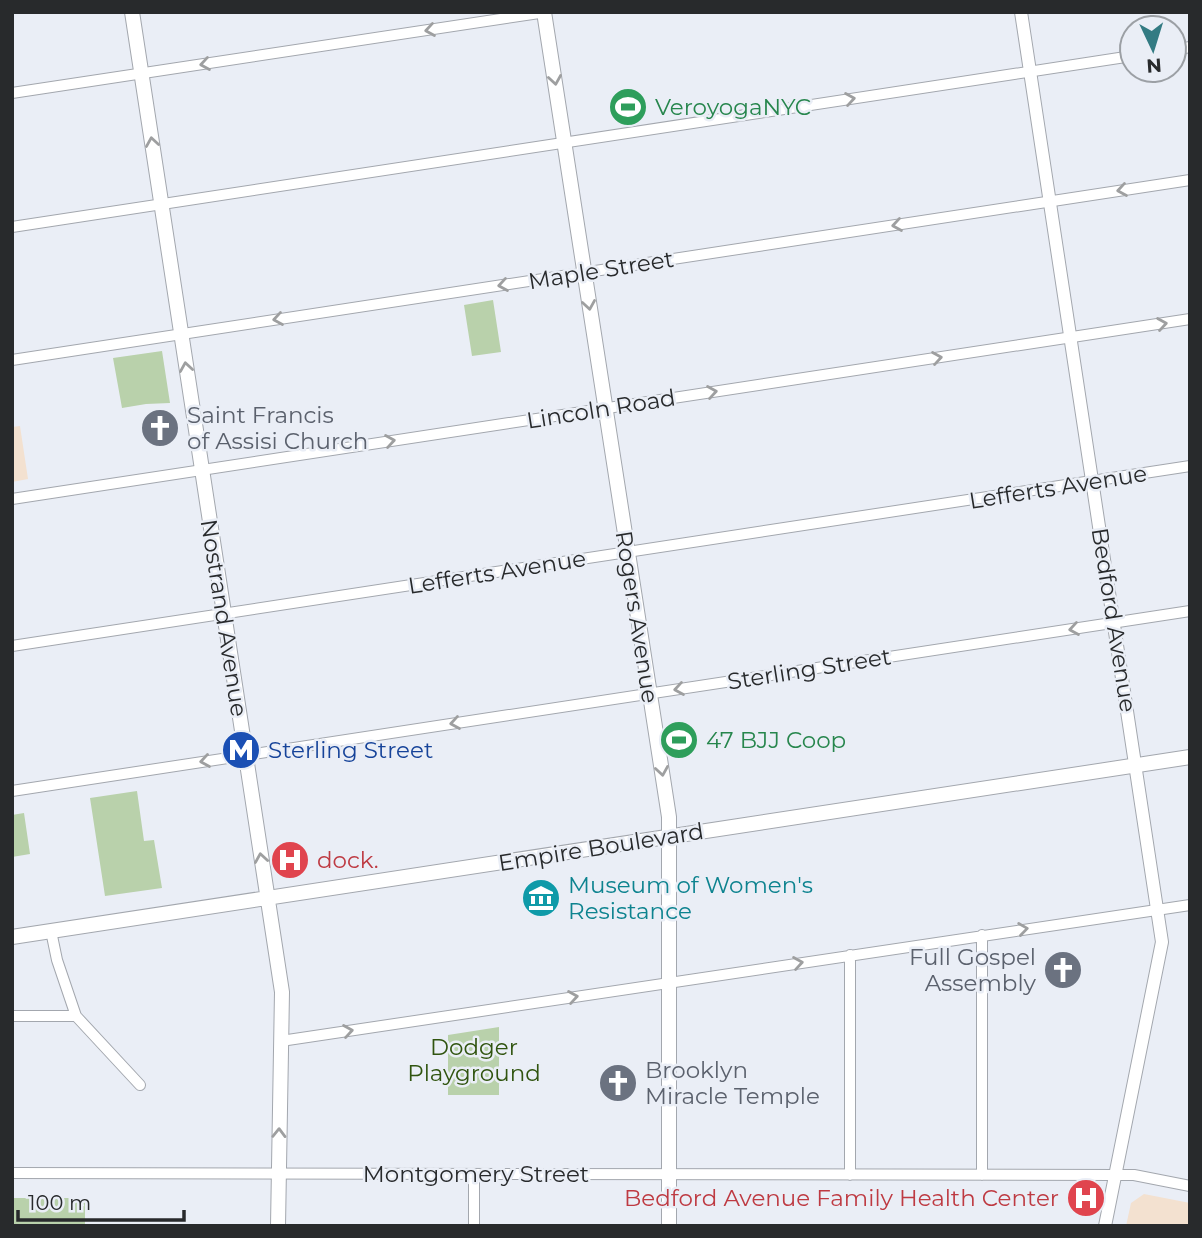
<svg xmlns="http://www.w3.org/2000/svg" width="1202" height="1238" font-family="Montserrat,sans-serif">
<style>
.education{fill:#f3e1d0}
.green{fill:#b9d1ab}
.lines{fill:none;stroke-linecap:round;stroke-linejoin:round}
.minor-casing{stroke:#a3a7ae;stroke-width:12}
.tertiary-casing{stroke:#a3a7ae;stroke-width:14}
.secondary-casing{stroke:#a3a7ae;stroke-width:16}
.minor{stroke:#fff;stroke-width:10}
.tertiary{stroke:#fff;stroke-width:12}
.secondary{stroke:#fff;stroke-width:14}
.oneway{stroke:#9e9fa0}
.labels{text-anchor:middle;dominant-baseline:central;stroke-width:5;stroke-linejoin:round;paint-order:stroke}
.leisure-label{font-size:23px;fill:#27864d;stroke:#eaeef6;text-anchor:start}
.street-label{font-size:23px;fill:#282a2c;stroke:#eaeef6}
.worship-label{font-size:23px;fill:#5b616d;stroke:#eaeef6;text-anchor:start}
.transit-label{font-size:23px;fill:#164399;stroke:#eaeef6;text-anchor:start}
.health-label{font-size:23px;fill:#be3a42;stroke:#eaeef6;text-anchor:start}
.culture-label{font-size:23px;fill:#0d838f;stroke:#eaeef6;text-anchor:start}
.park-label{font-size:23px;fill:#30540f;stroke:#eaeef6}
</style>
<rect width="100%" height="100%" fill="#eaeef6"/>
<path class="education" d="M20 426 28 479 12 482V427Z
M1144 1194 1190 1203V1226H1126L1131 1203Z"/>
<path class="green" d="M493 300 501 352 472 356 464 305Z
M162 351 170 403 146 404 122 408 113 358Z
M137 791 144 841 154 840 162 888 105 896 90 798Z
M24 813 30 854 12 857V815Z
M499 1027V1095H448V1035Z
M12 1198H85V1226H12Z"/>
<g class="lines">
<defs>
<path id="minor" d="M1174 50 1190 47
M12 93 546 12
M12 227 1132 56
M12 360 1190 180
M12 499 1190 319
M12 646 1190 466
M12 791 1190 611
M51 931 57 960 76 1016 140 1085
M12 1016H76
M281 1041 1190 905
M12 1173 1116 1175H1134L1190 1186
M474 1174V1226
M850 1175V955
M982 1175V935"/>
<path id="tertiary" d="M1021 12 1162 942 1105 1226"/>
<path id="secondary" d="M132 12 282 992 278 1226
M544 12 669 817V1226
M12 937 1190 757"/>
</defs>
<use href="#minor" class="minor-casing"/>
<use href="#tertiary" class="tertiary-casing"/>
<use href="#secondary" class="secondary-casing"/>
<use href="#minor" class="minor"/>
<use href="#tertiary" class="tertiary"/>
<use href="#secondary" class="secondary"/>
</g>
<defs><path id="oneway-chevron" d="M-2-3.5L2.5 0L-2 3.5" fill="none" stroke-width="1.6" stroke-linecap="round" stroke-linejoin="round" transform="scale(1.75)"/></defs>
<g class="oneway">
<use href="#oneway-chevron" transform="translate(430 30) rotate(171)"/>
<use href="#oneway-chevron" transform="translate(205 64) rotate(171)"/>
<use href="#oneway-chevron" transform="translate(555 80) rotate(81)"/>
<use href="#oneway-chevron" transform="translate(850 99) rotate(-9)"/>
<use href="#oneway-chevron" transform="translate(152 142) rotate(-99)"/>
<use href="#oneway-chevron" transform="translate(1122 190) rotate(171)"/>
<use href="#oneway-chevron" transform="translate(897 225) rotate(171)"/>
<use href="#oneway-chevron" transform="translate(503 285) rotate(171)"/>
<use href="#oneway-chevron" transform="translate(589 305) rotate(81)"/>
<use href="#oneway-chevron" transform="translate(278 319) rotate(171)"/>
<use href="#oneway-chevron" transform="translate(1162 324) rotate(-9)"/>
<use href="#oneway-chevron" transform="translate(937 358) rotate(-9)"/>
<use href="#oneway-chevron" transform="translate(186 367) rotate(-99)"/>
<use href="#oneway-chevron" transform="translate(712 392) rotate(-9)"/>
<use href="#oneway-chevron" transform="translate(390 441) rotate(-9)"/>
<use href="#oneway-chevron" transform="translate(1074 629) rotate(171)"/>
<use href="#oneway-chevron" transform="translate(679 689) rotate(171)"/>
<use href="#oneway-chevron" transform="translate(455 723) rotate(171)"/>
<use href="#oneway-chevron" transform="translate(205 761) rotate(171)"/>
<use href="#oneway-chevron" transform="translate(662 771) rotate(81)"/>
<use href="#oneway-chevron" transform="translate(261 858) rotate(-99)"/>
<use href="#oneway-chevron" transform="translate(1023 929) rotate(-8)"/>
<use href="#oneway-chevron" transform="translate(798 963) rotate(-9)"/>
<use href="#oneway-chevron" transform="translate(573 997) rotate(-9)"/>
<use href="#oneway-chevron" transform="translate(348 1031) rotate(-9)"/>
<use href="#oneway-chevron" transform="translate(279 1133) rotate(-89)"/>
</g>
<defs>
<symbol id="stadium-disc" viewBox="-11 -11 22 22"><circle r="9.5" fill="#2e9e5b" stroke="#eaeef6"/><path d="M0-5a6.5 5 0 1 0 0 10a6.5 5 0 1 0 0-10ZM-3.5-1.8h7v3.6h-7Z" fill="#fff"/></symbol>
<symbol id="church-disc" viewBox="-11 -11 22 22"><circle r="9.5" fill="#6b7280" stroke="#eaeef6"/><path d="M-1.2-6h2.4v3.5h3.3v2.4h-3.3V6h-2.4V-.1h-3.3v-2.4h3.3Z" fill="#fff"/></symbol>
<symbol id="metro-disc" viewBox="-11 -11 22 22"><circle r="9.5" fill="#1a4fb4" stroke="#eaeef6"/><path d="M-5.5 5V-5H-3L0 0L3-5H5.5V5H3V-.5L0 4L-3-.5V5Z" fill="#fff"/></symbol>
<symbol id="hospital-disc" viewBox="-11 -11 22 22"><circle r="9.5" fill="#e0444e" stroke="#eaeef6"/><path d="M-5-5h3v3.5h4V-5h3V5h-3V1.5h-4V5h-3Z" fill="#fff"/></symbol>
<symbol id="museum-disc" viewBox="-11 -11 22 22"><circle r="9.5" fill="#0f9aa8" stroke="#eaeef6"/><path d="M0-6L6-3V-2H-6V-3ZM-5-1h2V3h-2ZM-1-1h2V3h-2ZM3-1h2V3H3ZM-6 4H6V6H-6Z" fill="#fff"/></symbol>
</defs>
<g fill-rule="evenodd">
<use href="#stadium-disc" x="606" y="85" width="44" height="44"/>
<use href="#church-disc" x="138" y="406" width="44" height="44"/>
<use href="#stadium-disc" x="657" y="718" width="44" height="44"/>
<use href="#metro-disc" x="219" y="728" width="44" height="44"/>
<use href="#hospital-disc" x="268" y="838" width="44" height="44"/>
<use href="#museum-disc" x="519" y="876" width="44" height="44"/>
<use href="#church-disc" x="1041" y="948" width="44" height="44"/>
<use href="#church-disc" x="596" y="1061" width="44" height="44"/>
<use href="#hospital-disc" x="1064" y="1176" width="44" height="44"/>
</g>
<g class="labels">
<g class="leisure-label">
<text x="655" y="107">VeroyogaNYC</text>
<text x="706" y="740">47 BJJ Coop</text>
</g>
<g class="street-label">
<text transform="translate(601 270) rotate(-9)">Maple Street</text>
<text transform="translate(601 409) rotate(-9)">Lincoln Road</text>
<text transform="translate(1058 487) rotate(-9)">Lefferts Avenue</text>
<text transform="translate(497 572) rotate(-9)">Lefferts Avenue</text>
<text transform="translate(637 617) rotate(81)">Rogers Avenue</text>
<text transform="translate(224 618) rotate(81)">Nostrand Avenue</text>
<text transform="translate(1114 620) rotate(81)">Bedford Avenue</text>
<text transform="translate(809 669) rotate(-9)">Sterling Street</text>
<text transform="translate(601 847) rotate(-9)">Empire Boulevard</text>
<text x="476" y="1174">Montgomery Street</text>
</g>
<g class="worship-label">
<text x="187" y="415">Saint Francis<tspan x="187" dy="26">of Assisi Church</tspan></text>
<text x="1036" y="957" text-anchor="end">Full Gospel<tspan x="1036" dy="26">Assembly</tspan></text>
<text x="645" y="1070">Brooklyn<tspan x="645" dy="26">Miracle Temple</tspan></text>
</g>
<g class="transit-label">
<text x="268" y="750">Sterling Street</text>
</g>
<g class="health-label">
<text x="317" y="860">dock.</text>
<text x="1059" y="1198" text-anchor="end">Bedford Avenue Family Health Center</text>
</g>
<g class="culture-label">
<text x="568" y="885">Museum of Women's<tspan x="568" dy="26">Resistance</tspan></text>
</g>
<g class="park-label">
<text x="474" y="1047">Dodger<tspan x="474" dy="26">Playground</tspan></text>
</g>
</g>
<rect width="1202" height="1238" fill="none" stroke="#282a2c" stroke-width="28"/>
<g transform="translate(1153 49) rotate(176)"><circle r="33" fill="#eaeef6" stroke="#9ca0a5" stroke-width="2"/>
<path d="M0-5L12 26L0 18L-12 26Z" fill="#337b83"/>
<text y="-10" font-size="19" font-weight="bold" text-anchor="middle" fill="#282a2c">N</text>
</g>
<path d="M18 1210v10h166v-10" fill="none" stroke="#282a2c" stroke-width="3.5"/>
<text x="28" y="1210" font-size="21" fill="#282a2c" stroke="#eaeef6" stroke-width="5" paint-order="stroke">100 m</text>
</svg>
